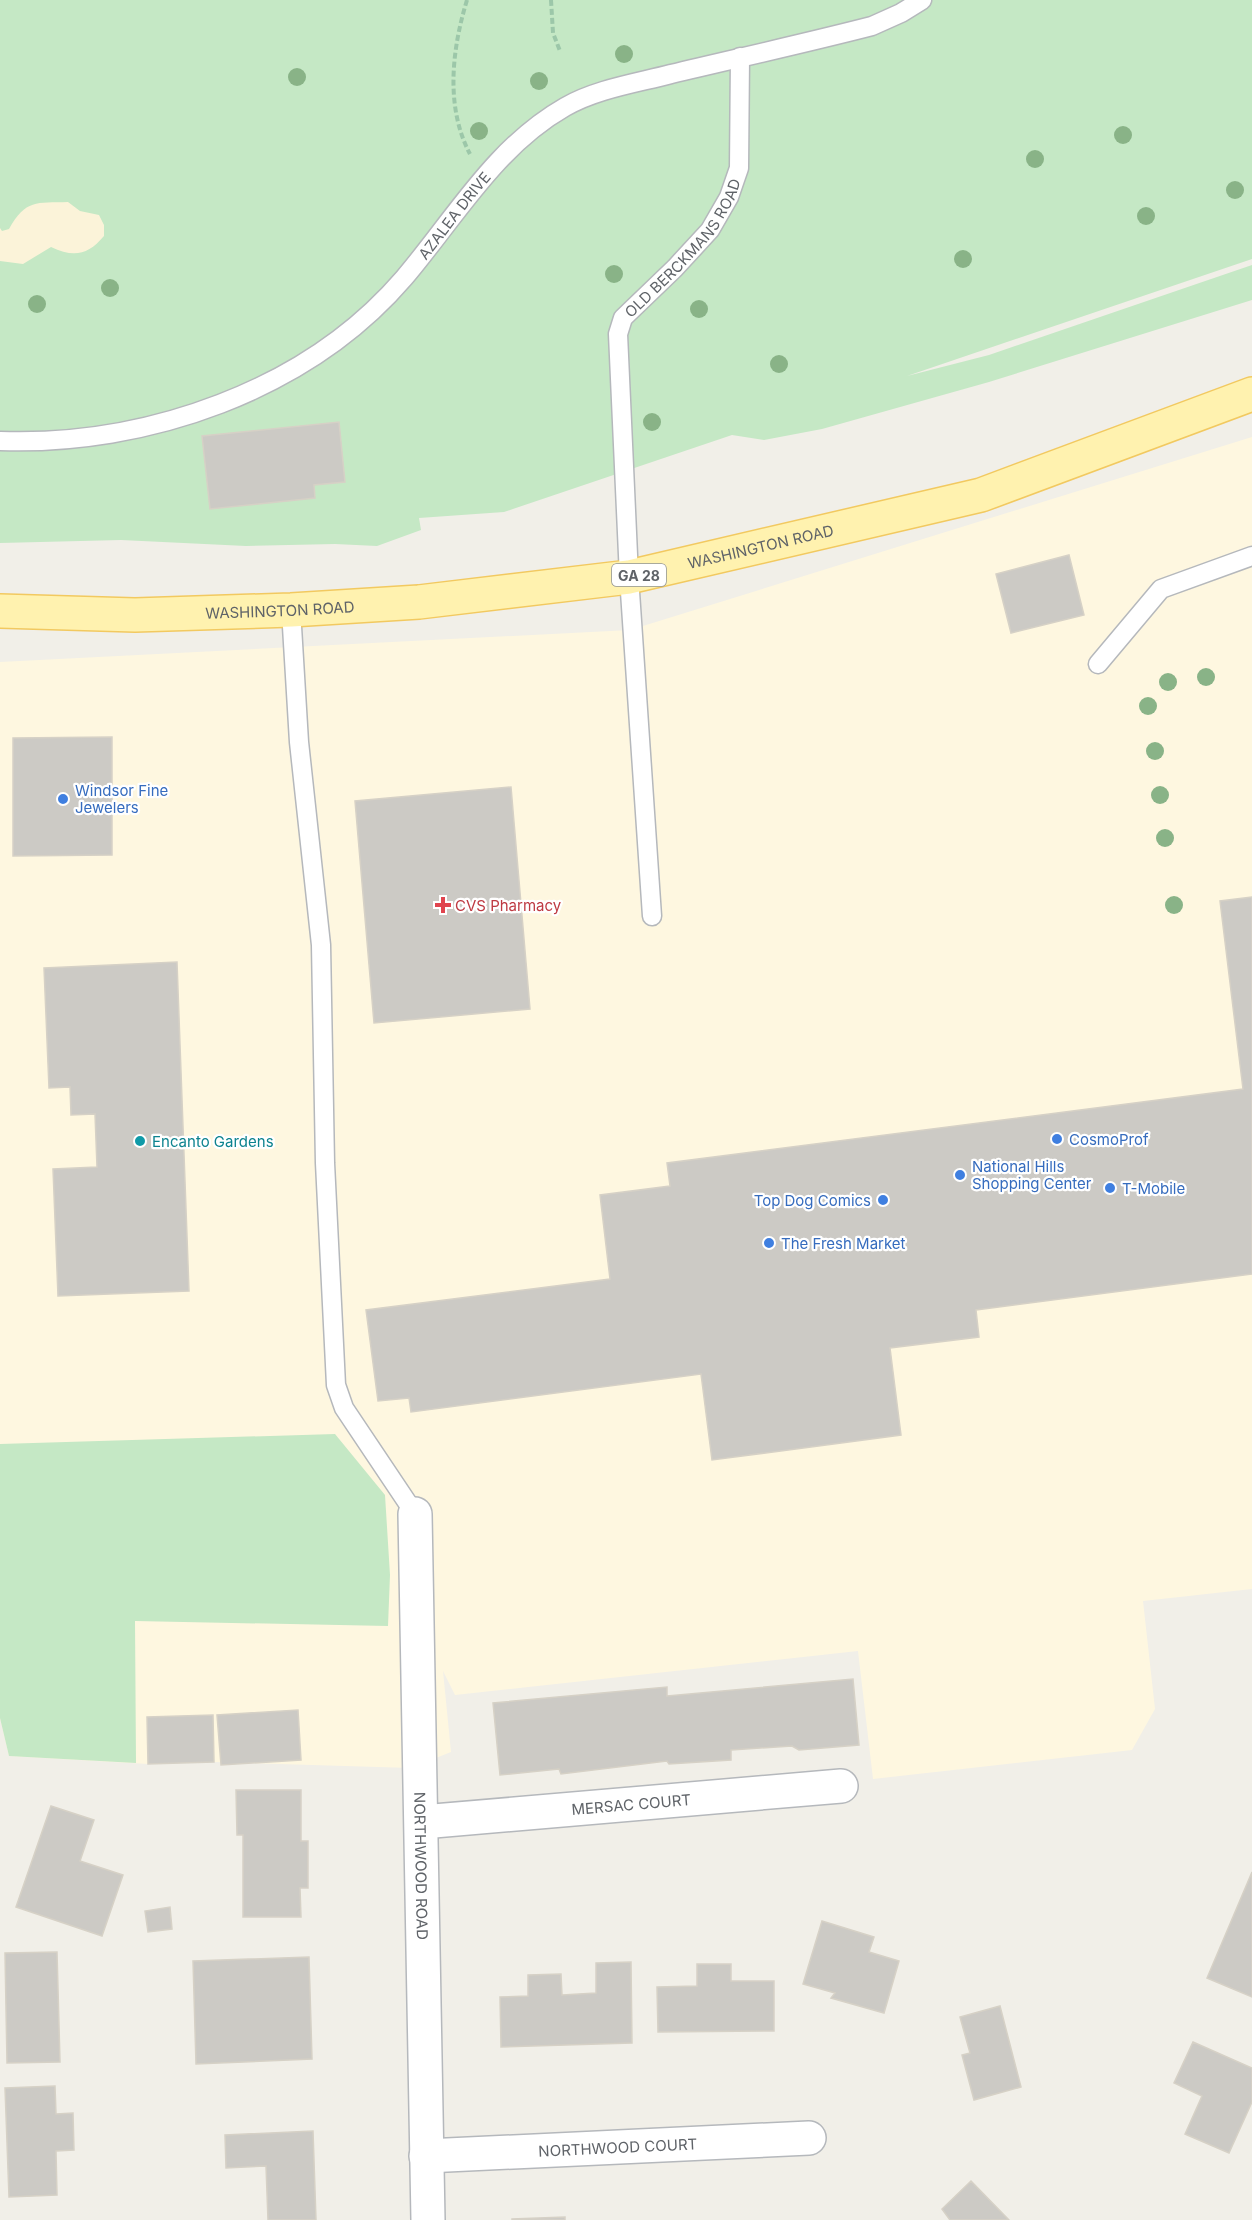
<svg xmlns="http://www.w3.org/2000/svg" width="1252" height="2220" font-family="Inter,sans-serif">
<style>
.commercial{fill:#fef7e0}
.green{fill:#c5e8c5}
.sand{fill:#fbf3d9}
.building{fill:#cccac5;stroke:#d6d1c6;stroke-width:1.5}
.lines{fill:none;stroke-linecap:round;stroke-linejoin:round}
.lane-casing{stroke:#b5b8bc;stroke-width:21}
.street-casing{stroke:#b5b8bc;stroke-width:36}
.primary-casing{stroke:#f2c960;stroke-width:36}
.path{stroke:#9cc7a9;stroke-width:4;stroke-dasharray:6 3;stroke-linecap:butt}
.lane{stroke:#fff;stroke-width:18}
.street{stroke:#fff;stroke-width:33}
.primary{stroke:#fff2af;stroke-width:33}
.tree{fill:#89b387}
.shop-dot{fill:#3f7fe0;stroke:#fff;stroke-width:2}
.health-dot{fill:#e0444e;stroke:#fff;stroke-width:2}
.culture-dot{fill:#0f9aa8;stroke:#fff;stroke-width:2}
.labels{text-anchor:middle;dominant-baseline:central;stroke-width:4.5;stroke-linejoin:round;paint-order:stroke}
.shield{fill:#fff;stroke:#8f9295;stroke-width:1.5}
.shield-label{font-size:14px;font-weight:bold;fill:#5f6368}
.street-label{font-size:15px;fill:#5f6368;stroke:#fff}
.shop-label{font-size:15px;fill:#366cbe;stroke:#fff;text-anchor:start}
.health-label{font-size:15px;fill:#be3a42;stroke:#fff;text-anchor:start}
.culture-label{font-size:15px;fill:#0d838f;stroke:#fff;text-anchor:start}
</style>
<rect width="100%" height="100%" fill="#f1efe8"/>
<path class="commercial" d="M1252 437V1589L1143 1601 1155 1709 1132 1750 873 1779 858 1651 455 1695 443 1671 451 1752 411 1768 214 1762 148 1764 9 1756 0 1718V662L630 630Z"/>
<path class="green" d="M0 0H1252V259L907 376 989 355 1252 265V300L989 382 822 429 764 440 732 435 504 512 419 518 421 530 377 546 335 544 246 546 121 540 0 543Z
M335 1434 385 1495 390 1575 388 1626 135 1621 136 1763 9 1756 0 1718V1444Z"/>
<path class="sand" d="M68 202 80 211 99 215 104 225V236C88 255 74 258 51 247L23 264 0 261V228L2 231 9 229C26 199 36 203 68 202Z"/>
<path class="building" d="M339 422 345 482 314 485 315 498 210 509 202 436Z
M1069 555 1084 615 1011 633 996 574Z
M112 737V855L13 856V738Z
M511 787 530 1009 374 1023 355 801Z
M1252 897V1274L976 1310 979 1337 890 1348 901 1435 712 1460 701 1374 411 1412 409 1398 378 1401 366 1310 610 1279 600 1195 670 1186 667 1163 1243 1089 1220 901Z
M177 962 189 1291 58 1296 53 1169 97 1167 95 1114 71 1115 70 1087 49 1088 44 968Z
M853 1679 859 1745 799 1750 792 1746 731 1750V1760L669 1764 667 1761 561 1774 559 1769 500 1775 493 1703 667 1687V1696Z
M298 1710 301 1760 221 1765 217 1715Z
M213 1715 214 1762 148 1764 147 1717Z
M236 1790H301V1841H308V1888H300L301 1917H243V1835H237Z
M51 1806 94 1820 80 1861 123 1875 102 1936 16 1907Z
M1252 1872V1997L1207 1978Z
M170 1907 172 1929 148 1932 145 1911Z
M822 1921 874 1937 869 1952 899 1961 884 2013 831 1998 835 1993 803 1984Z
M57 1952 60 2062 7 2063 5 1953Z
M309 1957 312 2059 196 2064 193 1961Z
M631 1962 632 2043 501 2047 500 1997 528 1996V1975L561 1974 562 1995 596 1993V1963Z
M697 1964H731V1981H774V2031L658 2032 657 1987 697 1986Z
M1000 2006 1021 2087 974 2100 962 2055 970 2053 960 2017Z
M1193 2042 1252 2068V2102L1229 2153 1185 2134 1202 2096 1174 2083Z
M55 2086 56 2114 73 2113 74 2150 56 2151 57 2195 9 2197 5 2088Z
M313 2131 316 2220H268L266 2166 226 2168 225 2135Z
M971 2181 1009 2220H950L942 2209Z
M565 2217V2220H512V2219Z"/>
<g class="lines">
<defs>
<g id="lane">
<path id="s1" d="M0 441C146 446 307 391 404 278 455 218 495 147 565 107 596 89 637 83 671 74 738 58 806 43 872 26L901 13 922 0"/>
<path d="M291 610 299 742 321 945 325 1163 336 1385 344 1408 415 1514"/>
<path d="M1098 664 1161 589 1252 556"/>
<path id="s2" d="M652 916 629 577 618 334 623 318 675 268 710 230 729 197 739 168 740 57"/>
</g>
<g id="street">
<path id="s3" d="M415 1514 428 2220"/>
<path id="s4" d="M422 1822 841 1786"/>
<path id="s5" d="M426 2156 809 2138"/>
</g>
<g id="primary">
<path id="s6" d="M0 611 135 615 291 610 419 602 629 577 981 495 1252 394"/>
</g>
</defs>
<use href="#lane" class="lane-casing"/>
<use href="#street" class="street-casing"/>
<use href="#primary" class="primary-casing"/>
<path class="path" d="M467 0C452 49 445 107 470 154
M551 0 553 33 560 51"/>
<use href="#lane" class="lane"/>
<use href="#street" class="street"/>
<use href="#primary" class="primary"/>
</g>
<g class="tree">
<circle cx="624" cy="54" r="9"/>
<circle cx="297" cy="77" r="9"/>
<circle cx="539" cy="81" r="9"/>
<circle cx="479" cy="131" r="9"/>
<circle cx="1123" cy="135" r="9"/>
<circle cx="1035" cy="159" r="9"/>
<circle cx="1235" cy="190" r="9"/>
<circle cx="1146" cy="216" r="9"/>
<circle cx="963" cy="259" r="9"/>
<circle cx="614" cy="274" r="9"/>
<circle cx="110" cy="288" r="9"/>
<circle cx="37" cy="304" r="9"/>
<circle cx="699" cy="309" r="9"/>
<circle cx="779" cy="364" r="9"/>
<circle cx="652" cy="422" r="9"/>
<circle cx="1206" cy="677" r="9"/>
<circle cx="1168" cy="682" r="9"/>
<circle cx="1148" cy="706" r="9"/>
<circle cx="1155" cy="751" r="9"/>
<circle cx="1160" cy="795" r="9"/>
<circle cx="1165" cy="838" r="9"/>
<circle cx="1174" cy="905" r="9"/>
</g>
<g class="shop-dot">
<circle cx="63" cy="799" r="6"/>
<circle cx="1057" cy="1139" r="6"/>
<circle cx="960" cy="1175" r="6"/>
<circle cx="1110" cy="1188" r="6"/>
<circle cx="883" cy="1200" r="6"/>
<circle cx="769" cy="1243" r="6"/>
</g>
<path class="health-dot" d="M440 896h6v6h6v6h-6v6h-6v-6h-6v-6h6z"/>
<circle class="culture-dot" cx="140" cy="1141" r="6"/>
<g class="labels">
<rect class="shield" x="612" y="564" width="54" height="22" rx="4.5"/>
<g class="shield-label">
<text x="639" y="575">GA 28</text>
</g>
<g class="street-label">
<text stroke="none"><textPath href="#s1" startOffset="530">AZALEA DRIVE</textPath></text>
<text stroke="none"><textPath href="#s2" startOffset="693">OLD BERCKMANS ROAD</textPath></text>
<text stroke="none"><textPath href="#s6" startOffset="766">WASHINGTON ROAD</textPath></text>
<text stroke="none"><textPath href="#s6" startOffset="280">WASHINGTON ROAD</textPath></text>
<text stroke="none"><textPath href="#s4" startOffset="210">MERSAC COURT</textPath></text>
<text stroke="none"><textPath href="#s3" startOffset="352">NORTHWOOD ROAD</textPath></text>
<text stroke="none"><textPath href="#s5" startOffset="192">NORTHWOOD COURT</textPath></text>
</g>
<g class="shop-label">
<text x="75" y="790">Windsor Fine<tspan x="75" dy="17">Jewelers</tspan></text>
<text x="1069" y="1139">CosmoProf</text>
<text x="972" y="1166">National Hills<tspan x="972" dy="17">Shopping Center</tspan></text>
<text x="1122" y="1188">T-Mobile</text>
<text x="871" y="1200" text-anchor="end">Top Dog Comics</text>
<text x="781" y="1243">The Fresh Market</text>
</g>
<g class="health-label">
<text x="455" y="905">CVS Pharmacy</text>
</g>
<g class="culture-label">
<text x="152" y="1141">Encanto Gardens</text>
</g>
</g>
</svg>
